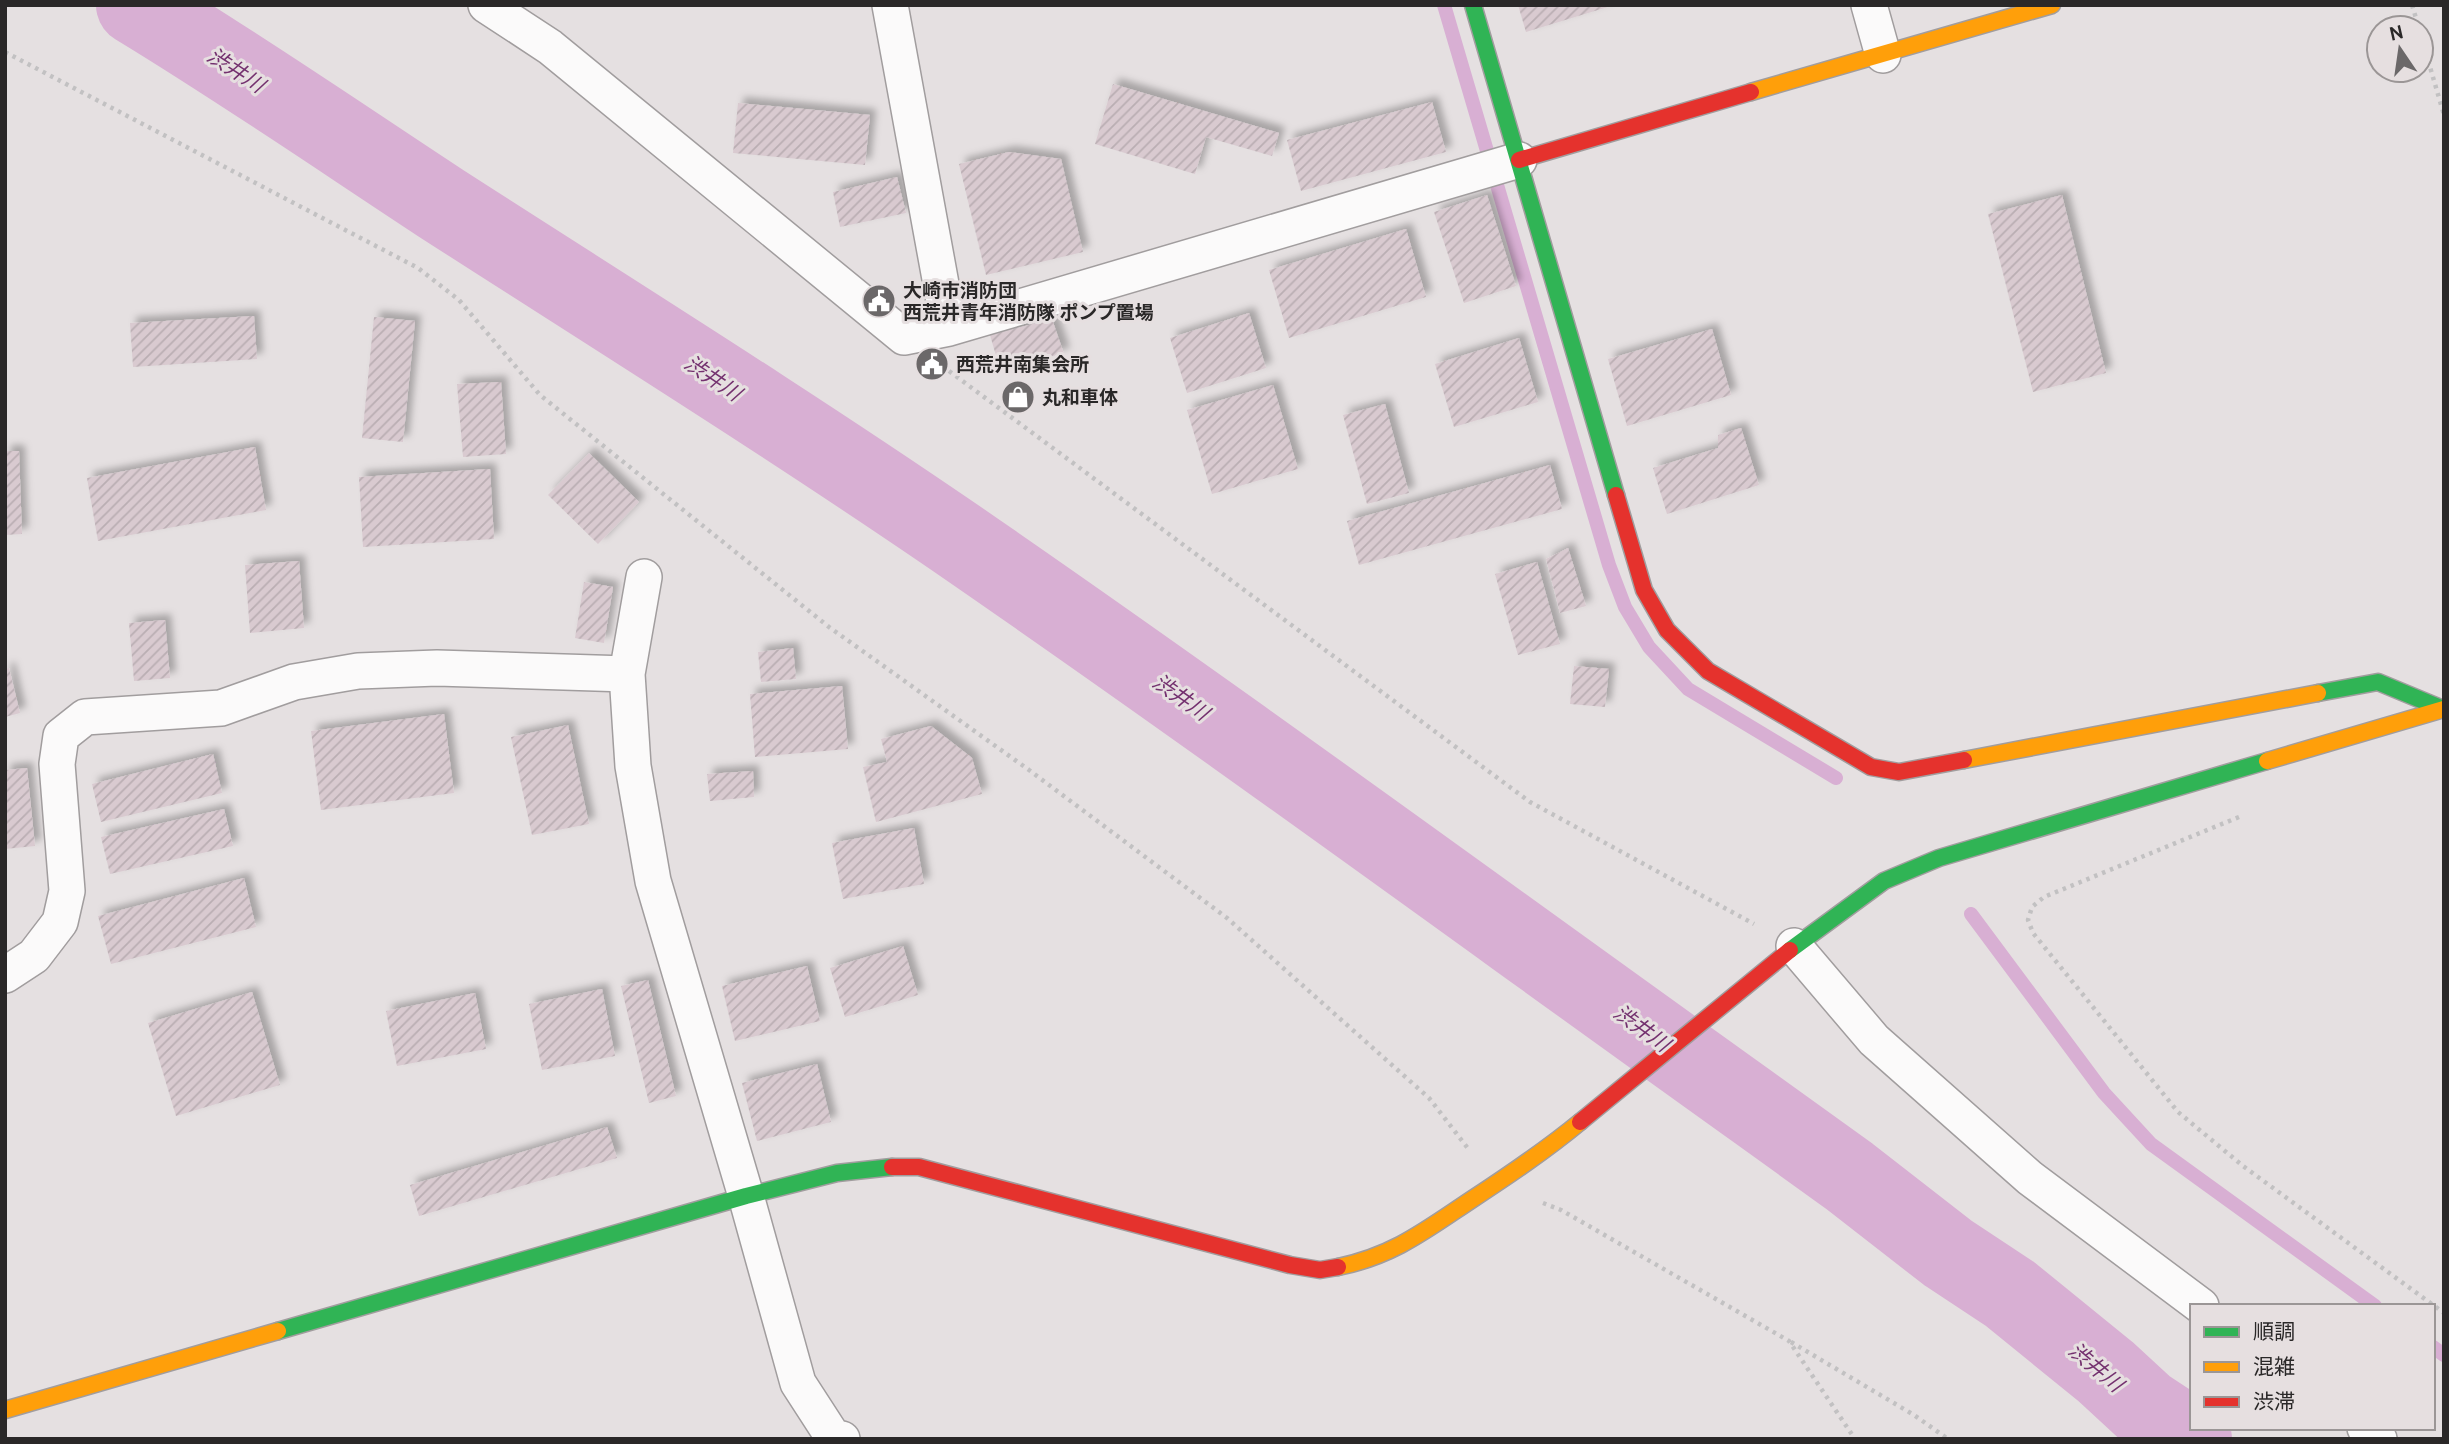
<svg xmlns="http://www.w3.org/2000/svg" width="2449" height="1444" font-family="Cabin,'Noto Sans JP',sans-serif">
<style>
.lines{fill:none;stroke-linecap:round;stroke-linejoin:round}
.stream{stroke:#d8afd3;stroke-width:14}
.river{stroke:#d8afd3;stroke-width:80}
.building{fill:url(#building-hatch);filter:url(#shadow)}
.street-casing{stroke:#a19d9e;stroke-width:38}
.fast-casing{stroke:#a19d9e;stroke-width:19}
.slow-casing{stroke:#a19d9e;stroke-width:19}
.jam-casing{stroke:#a19d9e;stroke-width:19}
.path{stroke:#c2c1c2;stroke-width:4.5;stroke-dasharray:3.5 5;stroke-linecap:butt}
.street{stroke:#fbfafa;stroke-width:35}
.fast{stroke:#30b455;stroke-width:16}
.slow{stroke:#ff9f0a;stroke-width:16}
.jam{stroke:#e5322d;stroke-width:16}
.labels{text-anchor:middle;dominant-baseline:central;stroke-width:6;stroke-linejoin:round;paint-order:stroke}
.poi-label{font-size:19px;font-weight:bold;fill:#2a2828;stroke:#e6dfe0;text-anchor:start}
.water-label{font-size:21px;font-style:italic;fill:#74316f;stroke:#e6dfe0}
</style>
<defs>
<pattern id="building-hatch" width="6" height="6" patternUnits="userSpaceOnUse" patternTransform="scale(1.75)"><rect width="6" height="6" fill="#d9cad0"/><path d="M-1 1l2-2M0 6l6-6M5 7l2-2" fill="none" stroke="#baaeb3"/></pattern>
<filter id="shadow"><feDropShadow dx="6" dy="-6" stdDeviation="3.5" flood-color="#0004"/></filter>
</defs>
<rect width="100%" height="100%" fill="#e5e0e1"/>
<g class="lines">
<path class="stream" d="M1444 5 1609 565 1625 607 1649 647 1688 689 1836 778
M1971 914 2104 1093 2151 1144 2375 1306
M2433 1347 2444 1355"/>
<path class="river" d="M136 5C240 68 340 137 442 204 613 314 786 422 954 537 1224 723 1489 918 1756 1109L1849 1176 1948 1253 2010 1294 2106 1372 2145 1408 2192 1439"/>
</g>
<path class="building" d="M1518 5H1611V6L1526 32Z
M1113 84 1279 133 1272 156 1206 137 1195 174 1095 144Z
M1432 102 1446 152 1301 191 1287 140Z
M738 103 870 115 865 165 733 153Z
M1009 152 1061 159 1083 252 986 275 959 164Z
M897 177 906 213 840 227 833 192Z
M1487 195 1516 286 1464 303 1434 212Z
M2062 195 2106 373 2033 392 1988 214Z
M1406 229 1426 297 1289 338 1269 270Z
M1249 313 1266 368 1187 393 1170 338Z
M254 316 257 359 133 367 130 323Z
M374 317 415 321 403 442 362 438Z
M1052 319 1064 354 999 366 990 335Z
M1712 329 1731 395 1627 426 1608 359Z
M1519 338 1538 402 1454 427 1435 364Z
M501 382 506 454 463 457 457 384Z
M1273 385 1298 469 1212 494 1187 410Z
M1385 404 1409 493 1367 504 1343 415Z
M1741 428 1759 485 1667 514 1653 468 1718 448V435Z
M255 447 266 510 98 541 87 478Z
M5 451H19L22 534 5 535Z
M589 453 639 502 598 544 548 495Z
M1550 465 1562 509 1359 565 1347 521Z
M490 469 494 539 363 547 359 477Z
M1568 548 1586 606 1560 613 1546 559Z
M299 561 304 628 250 633 245 565Z
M1537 562 1560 644 1518 655 1495 574Z
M584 582 613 587 604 643 575 638Z
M165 620 170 678 134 681 129 623Z
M793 648 796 679 761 682 758 652Z
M1574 666 1609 669 1605 707 1570 704Z
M9 668 20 713 5 717V669Z
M842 686 848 749 755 757 750 694Z
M444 714 454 793 321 810 311 731Z
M568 725 589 824 532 835 511 737Z
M931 726 972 758 982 794 876 822 863 767 887 762 881 739Z
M213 754 222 793 101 822 92 784Z
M27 768 35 846 5 849V770Z
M753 771 754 797 710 801 707 774Z
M224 809 233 846 110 874 101 837Z
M914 828 924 884 843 899 832 843Z
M244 878 256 927 111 964 98 916Z
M903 946 918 995 845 1017 830 968Z
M807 966 820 1021 735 1041 722 986Z
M648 980 676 1096 649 1103 621 986Z
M602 989 615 1056 542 1070 529 1004Z
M252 992 280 1085 176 1116 148 1023Z
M475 993 486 1049 397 1066 386 1011Z
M817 1064 831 1122 757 1141 742 1083Z
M607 1127 617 1158 419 1216 410 1185Z"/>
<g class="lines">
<defs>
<path id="street" d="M486 5 550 47 904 337 949 328 1519 160
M890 5 949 328
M1869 5 1883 55
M644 577 627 674 633 766 653 881 746 1196 798 1383 833 1437 842 1439
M1794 946 1874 1040 2030 1178 2201 1306
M5 975 34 956 60 922 67 891 57 764 61 736 85 717 221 708 294 682 358 671 437 668 627 674
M2365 1428 2379 1439"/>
<path id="fast" d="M1473 5 1616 495
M2318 693 2378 682 2443 709
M1790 950 1884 881 1939 858 2267 761
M278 1331 746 1196 837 1173 892 1167"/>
<path id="slow" d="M1751 92 2052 5
M1964 760 2318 693
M2267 761 2444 709
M1338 1267C1393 1256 1426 1230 1471 1200 1509 1175 1545 1151 1580 1122
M5 1410 278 1331"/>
<path id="jam" d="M1519 160 1751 92
M1616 495 1644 590 1667 630 1708 671 1871 767 1899 772 1964 760
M1580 1122 1790 950
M892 1167H919L1290 1265 1320 1270 1338 1267"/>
</defs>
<use href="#street" class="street-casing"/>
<use href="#fast" class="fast-casing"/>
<use href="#slow" class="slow-casing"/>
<use href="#jam" class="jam-casing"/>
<path class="path" d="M2412 5 2419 28
M2421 36 2444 115
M5 52 418 268 459 300 540 395 829 627 1029 770 1227 918 1429 1098 1470 1151
M949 371 1530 802 1754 924
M2239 817 2044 897 2032 907 2028 920 2033 933 2178 1112 2243 1166 2444 1313
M1543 1203 1561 1210 1789 1341 1855 1439
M1791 1342 1914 1415 1948 1439"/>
<use href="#street" class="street"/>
<use href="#fast" class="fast"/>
<use href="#slow" class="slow"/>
<use href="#jam" class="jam"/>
</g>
<defs>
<symbol id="civic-disc" viewBox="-11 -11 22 22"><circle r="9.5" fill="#6b6869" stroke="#e6dfe0"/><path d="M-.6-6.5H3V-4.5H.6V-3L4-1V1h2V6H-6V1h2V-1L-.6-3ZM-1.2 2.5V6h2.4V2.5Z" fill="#fff"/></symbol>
<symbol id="shop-disc" viewBox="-11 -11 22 22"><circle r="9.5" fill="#6b6869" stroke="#e6dfe0"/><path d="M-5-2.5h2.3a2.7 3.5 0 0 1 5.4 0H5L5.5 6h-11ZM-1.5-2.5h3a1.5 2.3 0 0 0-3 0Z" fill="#fff"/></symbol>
</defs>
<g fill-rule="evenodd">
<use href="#civic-disc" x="860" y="282" width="38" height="38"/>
<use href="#civic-disc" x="913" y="345" width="38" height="38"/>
<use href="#shop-disc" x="999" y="378" width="38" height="38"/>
</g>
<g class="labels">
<g class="poi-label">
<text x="903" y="290">大崎市消防団<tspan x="903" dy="22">西荒井青年消防隊 ポンプ置場</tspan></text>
<text x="956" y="364">西荒井南集会所</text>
<text x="1042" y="397">丸和車体</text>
</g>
<g class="water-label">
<text transform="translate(236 70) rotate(33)">渋井川</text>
<text transform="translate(713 378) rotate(34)">渋井川</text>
<text transform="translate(1181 697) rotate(35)">渋井川</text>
<text transform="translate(1642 1028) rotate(36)">渋井川</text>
<text transform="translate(2096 1367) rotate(40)">渋井川</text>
</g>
</g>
<rect width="2449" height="1444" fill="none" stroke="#2a2828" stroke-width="14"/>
<rect x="2190" y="1304" width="245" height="126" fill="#e6dfe0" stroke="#9b9696" stroke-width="2"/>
<rect x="2204" y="1327" width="35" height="10" fill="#30b455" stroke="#9b9696" stroke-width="2"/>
<text x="2253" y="1339" font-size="21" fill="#2a2828">順調</text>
<rect x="2204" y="1362" width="35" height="10" fill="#ff9f0a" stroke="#9b9696" stroke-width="2"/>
<text x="2253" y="1374" font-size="21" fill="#2a2828">混雑</text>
<rect x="2204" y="1397" width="35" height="10" fill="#e5322d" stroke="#9b9696" stroke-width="2"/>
<text x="2253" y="1409" font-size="21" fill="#2a2828">渋滞</text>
<g transform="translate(2400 49) rotate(347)"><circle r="33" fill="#e6dfe0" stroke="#9b9696" stroke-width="2"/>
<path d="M0-5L12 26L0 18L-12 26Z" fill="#6b6869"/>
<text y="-10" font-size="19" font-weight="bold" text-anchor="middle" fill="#2a2828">N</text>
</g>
</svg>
